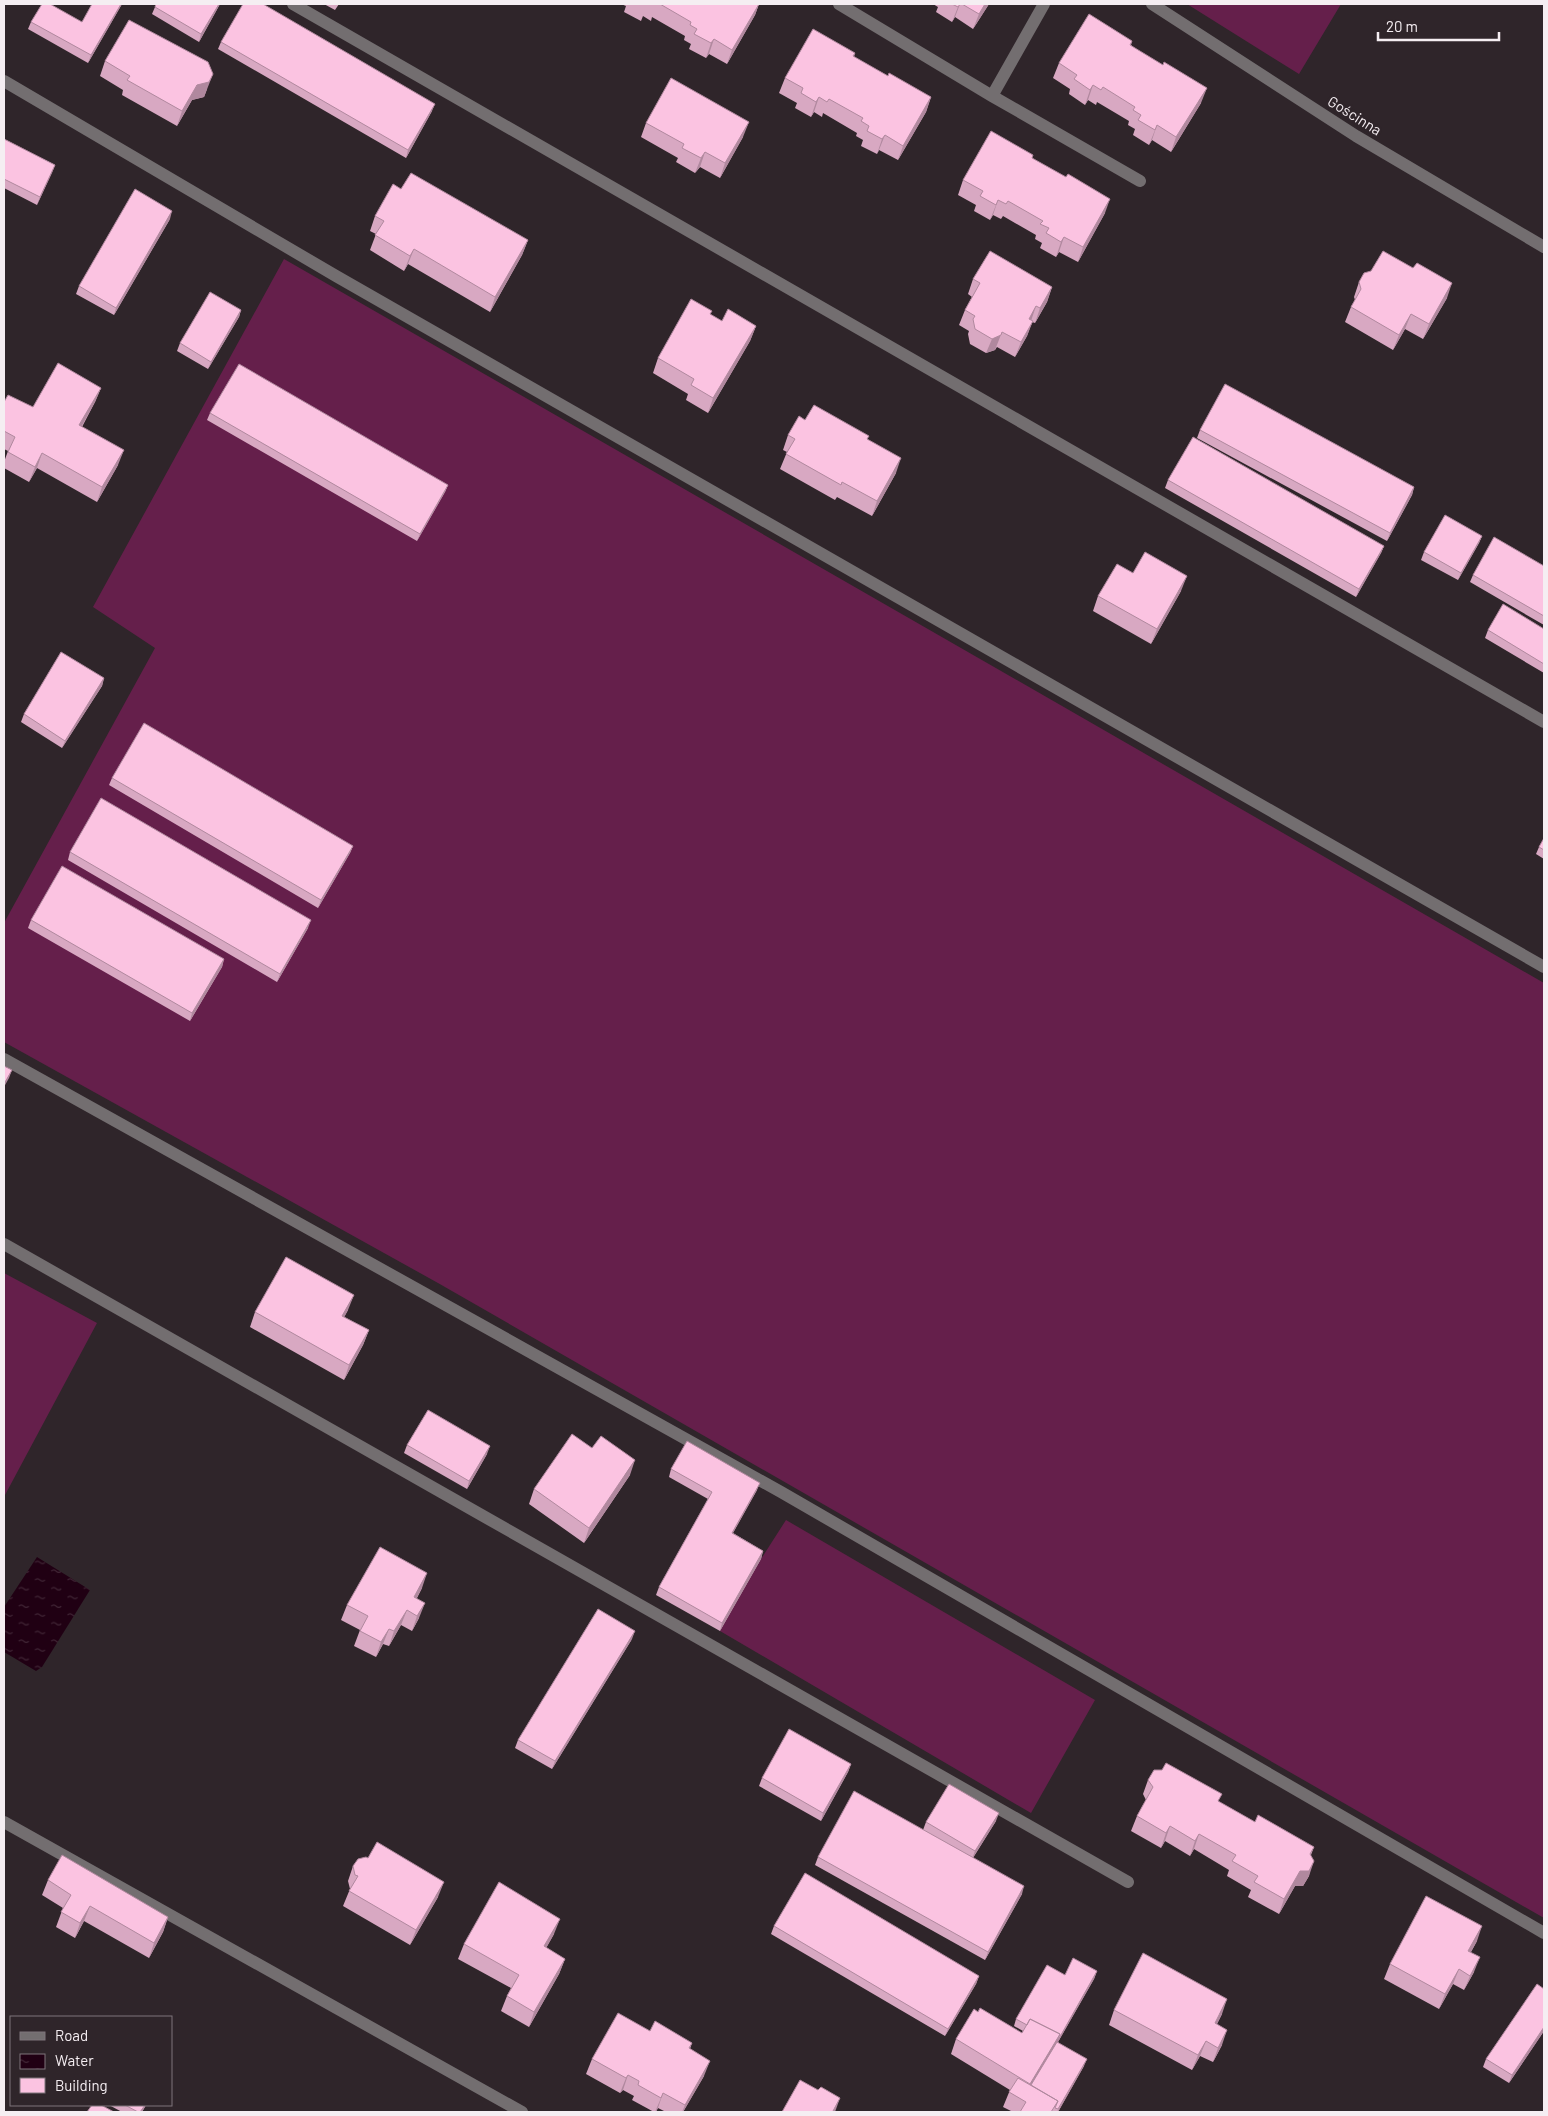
<svg xmlns="http://www.w3.org/2000/svg" width="1548" height="2116" font-family="Barlow,sans-serif">
<style>
.grass{fill:#651f4b}
.water{fill:url(#water-ripples)}
.lines{fill:none;stroke-linecap:round;stroke-linejoin:round}
.lane{stroke:#736e70;stroke-width:12}
.street{stroke:#736e70;stroke-width:12}
.wall{fill:#d8a8c2}
.shaded-wall{fill:#b0889e}
.building{fill:#fbc3e1;stroke:#b0889e}
.labels{text-anchor:middle;dominant-baseline:central;stroke-width:5;stroke-linejoin:round;paint-order:stroke}
.street-label{font-size:15px;fill:#f5eef2;stroke:#2f252a}
</style>
<defs>
<pattern id="water-ripples" width="26" height="14" patternUnits="userSpaceOnUse" patternTransform="scale(1.25)"><rect width="26" height="14" fill="#200013"/><path d="M2 4q2-2 4 0t4 0M15 11q2-2 4 0t4 0" fill="none" stroke="#412636"/></pattern>
</defs>
<rect width="100%" height="100%" fill="#2f252a"/>
<path class="grass" d="M1187 4H1341L1299 74Z
M284 259 1544 983V1918L438 1283 4 1042V923L155 648 93 607Z
M4 1273 97 1323 5 1495 4 1494Z
M786 1520 1095 1700 1031 1813 720 1631 761 1559Z"/>
<path class="water" d="M37 1557 90 1590 42 1667 36 1671 4 1652V1607Z"/>
<g class="lines">
<path class="lane" d="M293 4 1544 722
M839 4 992 96 1140 181
M4 81 336 276 1544 967
M992 96 1044 4
M4 1059 781 1492 1544 1933
M4 1244 1128 1882
M4 1822 522 2112"/>
<path class="street" d="M1152 4 1356 136 1544 247"/>
</g>
<path class="wall" d="M122 4 88 63 28 29 31 22H82Z
M220 4 199 42 152 14 155 7Z
M324 4H339L335 10Z
M621 4H759L755 15 727 64 709 54 706 58 689 49 691 44 684 40 685 36 652 17 651 21 643 16 641 21 624 12 626 6Z
M933 4H989L973 29 955 17 952 22 936 12 938 7Z
M1132 41 1131 45 1201 103 1171 152 1152 140 1149 145 1133 135 1135 129 1128 125 1129 121 1097 102 1096 105 1088 100 1085 105 1069 94 1070 89 1053 78 1059 63Z
M221 42 432 111 406 158 218 49Z
M855 53 854 57 888 76 931 97 926 112 898 160 879 150 877 154 861 146 863 140 856 136 857 133 823 113 822 117 814 112 811 117 795 108 797 103 779 93 785 78Z
M105 61 207 89 204 97 192 100 177 126 122 95 123 90 100 76Z
M646 123 743 137 720 178 700 167 695 173 676 162 678 158 641 137Z
M4 139 55 165 37 205 4 188Z
M1032 158 1105 213 1078 262 1059 252 1056 257 1040 248 1042 243 1035 239 1036 235 1003 216 1001 219 993 215 990 220 974 211 976 205 958 195 963 180Z
M401 189 528 240 522 255 490 312 408 264 404 271 370 250 376 234 370 231 375 216Z
M170 219 114 315 76 294 79 286Z
M1413 268 1447 298 1423 339 1405 329 1393 350 1345 322 1351 307 1355 300 1354 297 1359 282Z
M973 279 1052 287 1047 302 1035 323 1032 322 1027 336 1015 357 997 347 995 350 986 353 970 344 968 334 969 331 959 325 965 310 972 297 968 294Z
M241 310 239 317 208 369 177 351 180 343Z
M710 315 722 321 756 326 750 341 708 413 686 400 688 394 653 373 658 358Z
M101 388 95 402 82 427 118 465 97 502 37 468 29 482 4 468V462L8 451 4 449V402L33 407Z
M210 413 448 485 445 492 417 541 207 420Z
M805 420 867 439 896 473 872 516 837 497 835 500 780 469 787 452 783 450 788 435Z
M1200 430 1414 487 1412 495 1387 541 1197 438Z
M1168 480 1384 546 1381 553 1356 597 1165 488Z
M1482 536 1479 543 1458 580 1421 560 1424 552Z
M1544 566V625L1470 582 1473 575Z
M1181 591 1151 644 1093 611 1098 596Z
M1544 629V673L1485 638 1488 630Z
M104 678 102 686 62 748 21 722 24 714Z
M112 778 353 846 350 853 318 908 109 785Z
M1544 838V859L1536 854 1539 847Z
M70 852 308 928 277 982 68 860Z
M31 920 224 959 222 967 190 1021 28 928Z
M348 1310 344 1317 369 1330 363 1345 344 1380 250 1327 255 1312Z
M407 1445 487 1454 467 1489 404 1453Z
M671 1469 757 1490 733 1533 763 1551 761 1559 720 1631 656 1595 659 1587 708 1499 669 1477Z
M630 1475 584 1543 529 1504 534 1489Z
M422 1588 417 1598 419 1618 412 1631 401 1625 389 1646 383 1644 376 1657 354 1646 360 1630 341 1620 347 1605Z
M632 1639 552 1769 515 1748 518 1740Z
M851 1764 848 1772 821 1821 759 1786 762 1778Z
M1148 1780 1219 1802 1255 1822 1314 1847 1311 1855 1309 1876 1303 1886H1295L1279 1914 1248 1897 1251 1890 1227 1876 1229 1870 1194 1849 1190 1856 1165 1841 1161 1848 1131 1831 1137 1816 1146 1800 1143 1794Z
M996 1821 973 1858 1022 1894 985 1960 815 1865 818 1857 923 1830 926 1822Z
M353 1866 438 1897 410 1945 343 1906 350 1889 348 1881Z
M48 1880 168 1917 163 1932 149 1958 84 1921 75 1938 56 1927 63 1908 42 1895Z
M774 1926 979 1976 976 1984 945 2036 771 1934Z
M554 1934 546 1948 565 1959 559 1974 529 2027 501 2011 507 1996 511 1988 458 1959 464 1944Z
M1477 1941 1471 1952 1474 1972 1464 1990 1453 1984 1439 2009 1384 1979 1390 1964Z
M1097 1971 1094 1979 1058 2042 1084 2066 1058 2112H1013L1003 2107 1010 2090 951 2054 956 2039 978 2012 1022 2033 1023 2031 1014 2026 1016 2019 1065 1975Z
M1544 1989V2031L1509 2083 1483 2067 1486 2059Z
M1114 2010 1222 2014 1217 2024 1222 2045 1213 2062 1200 2056 1192 2070 1109 2025Z
M650 2031 692 2043 690 2049 704 2076 683 2112H666L658 2108 656 2112H654L632 2100 634 2096 623 2090 620 2093 586 2074 592 2059Z
M109 2105H146L142 2112H122Z"/>
<path class="shaded-wall" d="M121 4H122L88 63 91 55Z
M219 4H220L199 42 201 34Z
M759 4 755 15 727 64 732 50Z
M960 4 955 17 952 22 958 7Z
M985 4H989L973 29 979 14Z
M714 39 709 54 706 58 711 43Z
M213 74 204 97 192 100 177 126 182 111 197 85Z
M1093 85 1088 100 1085 105 1090 90Z
M1207 88 1201 103 1171 152 1176 137Z
M819 97 814 112 811 117 816 102Z
M931 97 926 112 898 160 903 146Z
M435 104 432 111 406 158 408 150Z
M749 122 743 137 720 178 725 163Z
M1157 125 1152 140 1149 145Z
M885 135 879 150 877 154 882 139Z
M705 152 700 167 695 173 701 158Z
M55 165 52 173 37 205 40 197Z
M1110 199 1105 213 1078 262 1083 247Z
M998 200 993 215 990 220Z
M172 211 170 219 114 315 116 308Z
M1064 237 1059 252 1056 257 1061 242Z
M528 240 522 255 490 312 495 297Z
M414 249 408 264 404 271 410 256Z
M1452 283 1447 298 1423 339 1429 324Z
M1052 287 1047 302 1035 323 1040 308Z
M1036 306 1031 321 1029 319Z
M241 310 239 317 208 369 211 362Z
M1411 314 1405 329 1393 350 1399 335Z
M1033 321 1027 336 1015 357 1021 342Z
M756 326 750 341 708 413 713 398Z
M1002 332 995 350 986 353 992 339Z
M101 388 95 402 74 440 79 425Z
M124 450 118 465 97 502 102 487Z
M42 453 37 468 29 482 35 467Z
M901 458 896 473 872 516 877 501Z
M448 485 445 492 417 541 420 534Z
M1414 487 1412 495 1387 541 1390 533Z
M1482 536 1479 543 1458 580 1461 573Z
M1384 546 1381 553 1356 597 1359 589Z
M1187 576 1181 591 1151 644 1157 629Z
M104 678 102 686 62 748 65 741Z
M353 846 350 853 318 908 321 900Z
M311 920 308 928 277 982 280 974Z
M224 959 222 967 190 1021 192 1013Z
M12 1070 9 1078 4 1087V1084Z
M354 1295 348 1310 337 1331 342 1316Z
M369 1330 363 1345 344 1380 349 1365Z
M490 1446 487 1454 467 1489 469 1481Z
M635 1460 630 1475 584 1543 589 1528Z
M760 1483 757 1490 729 1540 732 1533Z
M763 1551 761 1559 720 1631 722 1623Z
M427 1573 422 1588 409 1612 414 1597Z
M425 1603 419 1618 412 1631 417 1616Z
M407 1610 401 1625 389 1646 394 1631Z
M389 1629 383 1644 376 1657 381 1642Z
M635 1631 632 1639 552 1769 555 1761Z
M851 1764 848 1772 821 1821 823 1813Z
M999 1813 996 1821 972 1859 975 1851Z
M1170 1826 1165 1841 1161 1848 1166 1833Z
M1199 1834 1194 1849 1190 1856 1195 1841Z
M1314 1861 1309 1876 1303 1886H1295L1279 1914 1284 1899 1300 1871Z
M444 1882 438 1897 410 1945 416 1930Z
M1024 1886 1022 1894 985 1960 988 1952Z
M90 1906 84 1921 75 1938 80 1923Z
M168 1917 163 1932 149 1958 154 1943Z
M560 1919 554 1934 539 1961 544 1946Z
M1482 1926 1477 1941 1463 1966 1468 1951Z
M1480 1957 1474 1972 1464 1990 1470 1976Z
M565 1959 559 1974 529 2027 534 2012Z
M1459 1969 1453 1984 1439 2009 1445 1994Z
M1097 1971 1094 1979 1054 2049 1027 2091 1030 2084Z
M979 1976 976 1984 945 2036 948 2029Z
M1227 1999 1222 2014 1210 2038 1215 2023Z
M1544 2027V2031L1509 2083 1512 2075Z
M1227 2030 1222 2045 1213 2062 1218 2048Z
M1206 2041 1200 2056 1192 2070 1198 2055Z
M1087 2059 1084 2066 1058 2112H1057Z
M710 2061 704 2076 683 2112H682L685 2105Z
M628 2075 623 2090 620 2093 626 2078Z
M663 2093 658 2108 655 2112 661 2098Z
M840 2098 835 2112H832Z
M145 2105H146L142 2112H140Z"/>
<path class="building" d="M42 4H50L82 22 92 4H121L91 55 31 22Z
M156 4H219L201 34 155 7Z
M243 4H263L435 104 408 150 221 42Z
M660 4H759L732 50 714 39 711 43 694 34 697 29 690 25 691 22Z
M952 4H960L958 7Z
M962 4H985L979 14Z
M1089 14 1132 41 1130 45 1163 65 1164 62 1207 88 1176 137 1157 125 1155 130 1138 120 1141 115 1133 110 1135 107 1103 87 1101 90 1093 85 1090 90 1074 79 1077 75 1059 63Z
M129 20 208 62 213 74 209 82 197 85 182 111 127 80 130 76 105 61Z
M813 29 855 53 853 56 888 76 889 73 931 97 903 146 885 135 882 139 867 131 869 126 861 121 863 118 829 99 827 102 819 97 816 102 801 93 803 88 785 78Z
M671 78 749 122 725 163 705 152 701 158 682 148 684 144 646 123Z
M991 131 1033 155 1032 158 1066 177 1068 174 1110 199 1083 247 1064 237 1061 242 1046 233 1049 228 1040 224 1043 221 1008 201 1006 204 998 200 996 205 980 196 983 191 963 180Z
M4 139 55 165 40 197 4 179Z
M411 173 528 240 495 297 414 249 410 256 375 235 384 221 375 216 393 184 401 189Z
M135 189 172 211 116 308 79 286Z
M990 251 1052 287 1040 308 1036 306 1029 319 1033 321 1021 342 1002 332 1001 335 992 339 975 329 973 319 975 316 965 310 980 283 973 279Z
M1383 251 1413 268 1417 263 1452 283 1429 324 1411 314 1399 335 1351 307 1361 289 1359 282 1364 273 1371 271Z
M210 292 241 310 211 362 180 343Z
M691 299 712 311 710 314 722 321 728 309 756 326 713 398 691 385 694 379 658 358Z
M58 363 101 388 79 425 124 450 102 487 42 453 35 467 8 452 15 437 4 431V402L8 395 33 407Z
M239 364 448 485 420 534 210 413Z
M1225 384 1414 487 1390 533 1200 430Z
M814 405 869 436 867 439 901 458 877 501 842 482 841 485 786 454 795 439 788 435 799 416 805 420Z
M1193 437 1384 546 1359 589 1168 480Z
M1445 515 1482 536 1461 573 1424 552Z
M1494 537 1544 566V616L1473 575Z
M1145 552 1187 576 1157 629 1098 596 1117 564 1133 573Z
M1503 604 1544 629V664L1488 630Z
M61 652 104 678 65 741 24 714Z
M144 723 353 846 321 900 112 778Z
M101 798 311 920 280 974 70 852Z
M1544 838V850L1539 847Z
M62 866 224 959 192 1013 31 920Z
M4 1066 12 1070 4 1084Z
M286 1257 354 1295 342 1316 369 1330 349 1365 255 1312Z
M428 1410 490 1446 469 1481 407 1445Z
M572 1434 592 1448 601 1436 635 1460 589 1528 534 1489Z
M687 1441 760 1483 732 1533 763 1551 722 1623 659 1587 712 1492 671 1469Z
M380 1547 427 1573 414 1597 425 1603 417 1616 407 1610 394 1631 389 1629 381 1642 360 1631 368 1616 347 1605Z
M598 1609 635 1631 555 1761 518 1740Z
M789 1729 851 1764 823 1813 762 1778Z
M1166 1763 1222 1794 1218 1801 1255 1822 1258 1815 1314 1847 1310 1854 1314 1861 1309 1871H1300L1284 1899 1254 1882 1258 1876 1232 1861 1236 1855 1199 1834 1195 1841 1170 1826 1166 1833 1137 1816 1153 1787 1148 1780 1154 1770H1162Z
M949 1784 999 1813 975 1851 926 1822Z
M854 1791 1024 1886 988 1952 818 1857Z
M377 1842 444 1882 416 1930 349 1891 358 1876 355 1875 353 1866 358 1859 366 1857 368 1858Z
M62 1855 168 1917 154 1943 90 1906 80 1923 61 1912 71 1895 48 1880Z
M805 1873 979 1976 948 2029 774 1926Z
M499 1882 560 1919 544 1946 565 1959 534 2012 507 1996 519 1975 464 1944Z
M1426 1896 1482 1926 1468 1951 1480 1957 1470 1976 1459 1969 1445 1994 1390 1964Z
M1143 1953 1227 1999 1215 2023 1227 2030 1218 2048 1206 2041 1198 2055 1114 2010Z
M1073 1958 1097 1971 1057 2042 1060 2034 1030 2019 1027 2025 1016 2019 1047 1965 1065 1975Z
M1537 1984 1544 1989V2027L1512 2075 1486 2059Z
M980 2008 1022 2033 1030 2019 1060 2034 1030 2084 956 2039 974 2009 978 2012Z
M618 2013 650 2031 655 2021 692 2043 689 2048 710 2061 685 2105 663 2093 661 2098 638 2085 639 2081 628 2075 626 2078 592 2059Z
M1057 2042 1087 2059 1058 2109 1055 2108 1058 2101 1031 2085Z
M1018 2078 1058 2101 1051 2112H1020L1026 2102 1009 2092Z
M800 2080 818 2090 821 2087 840 2098 833 2111 835 2112H782Z
M92 2105H101L114 2112H87Z
M125 2105H145L140 2112H138Z"/>
<g class="labels">
<g class="street-label">
<text transform="translate(1355 115) rotate(32)">Gościnna</text>
</g>
</g>
<rect width="1548" height="2116" fill="none" stroke="#f5eef2" stroke-width="10"/>
<rect x="10" y="2016" width="162" height="90" fill="#2f252a" stroke="#7e757a"/>
<rect x="20" y="2032" width="25" height="8" fill="#736e70" stroke="#7e757a"/>
<text x="55" y="2041" font-size="15" fill="#f5eef2">Road</text>
<rect x="20" y="2054" width="25" height="15" fill="url(#water-ripples)" stroke="#7e757a"/>
<text x="55" y="2066" font-size="15" fill="#f5eef2">Water</text>
<rect x="20" y="2078" width="25" height="15" fill="#fbc3e1" stroke="#7e757a"/>
<text x="55" y="2091" font-size="15" fill="#f5eef2">Building</text>
<path d="M1378 32v8h121v-8" fill="none" stroke="#f5eef2" stroke-width="2.5"/>
<text x="1386" y="32" font-size="15" fill="#f5eef2" stroke="#2f252a" stroke-width="4" paint-order="stroke">20 m</text>
</svg>
